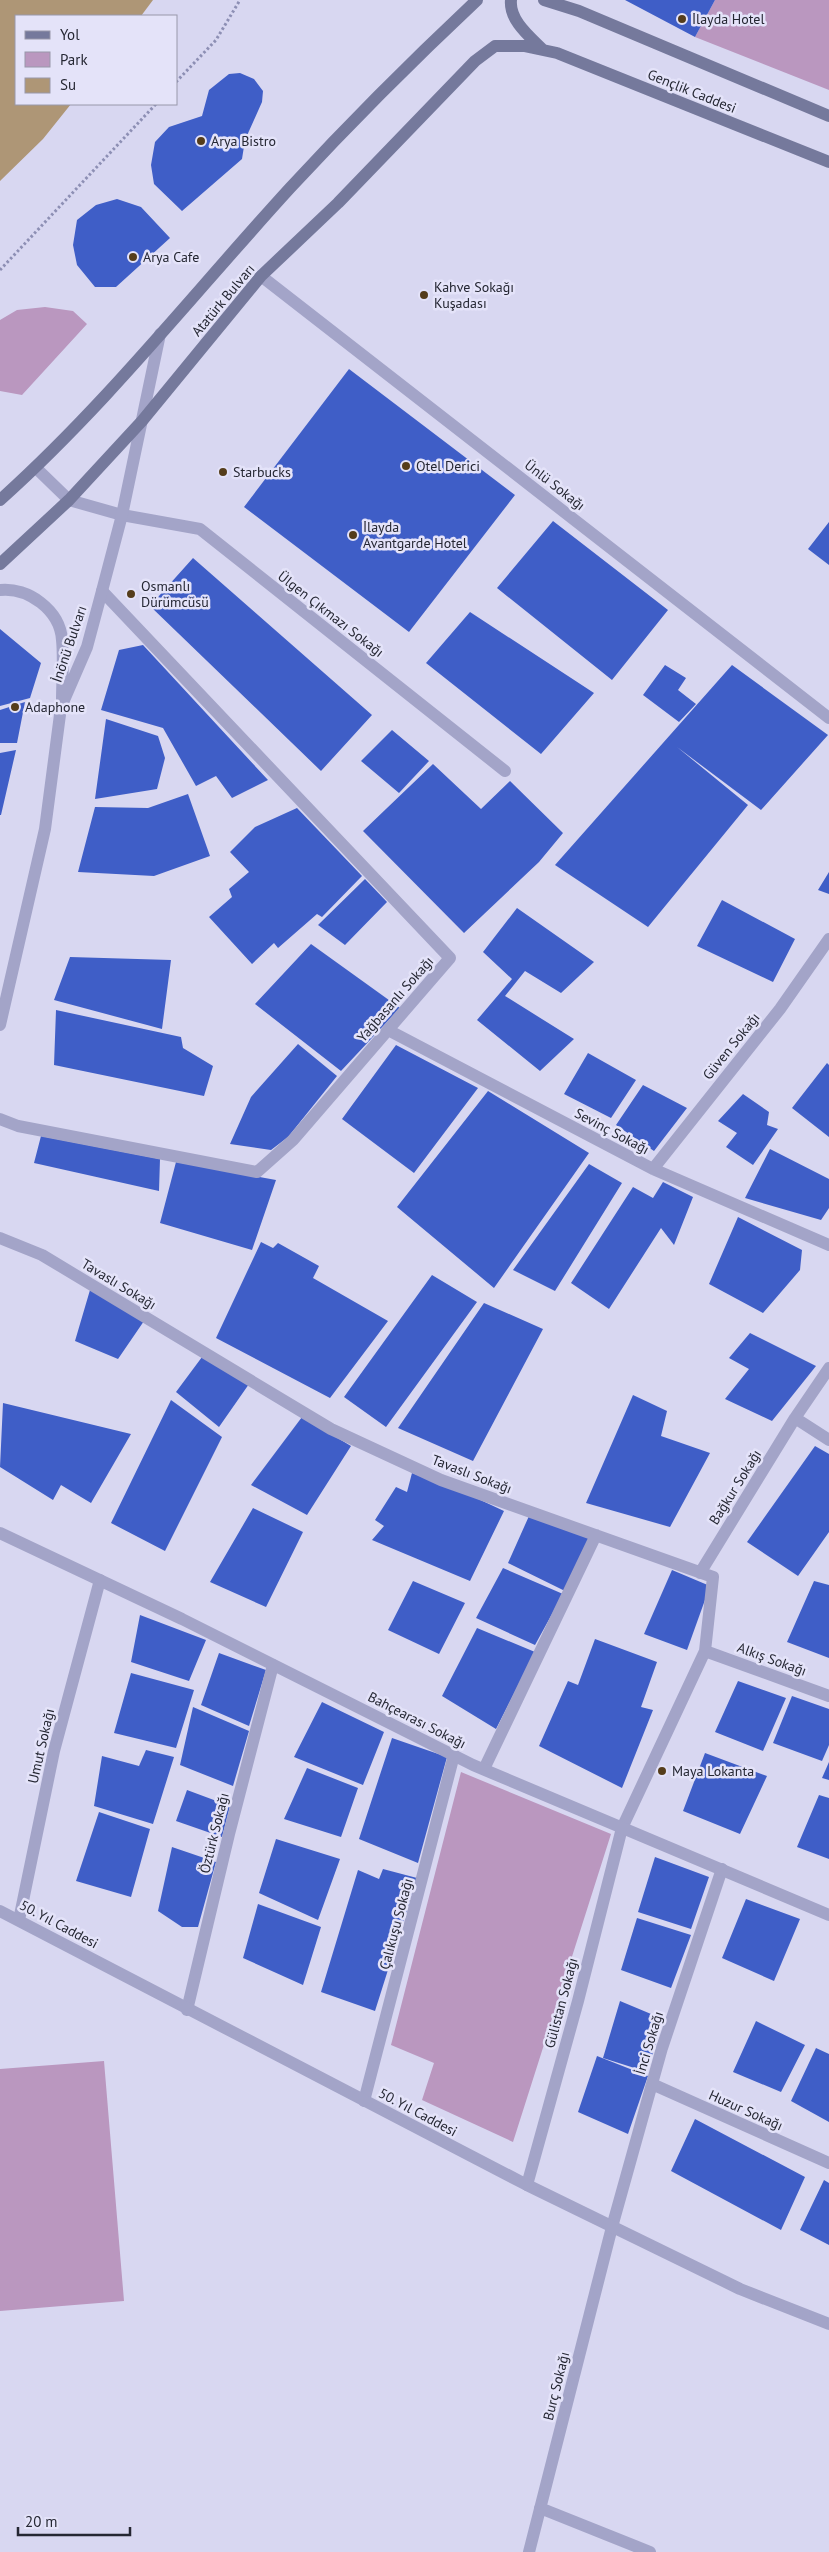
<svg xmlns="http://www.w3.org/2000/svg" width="829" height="2552" font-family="'PT Sans',sans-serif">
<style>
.green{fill:#ba97bf}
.water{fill:#ae9676}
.building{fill:#3f5ec7}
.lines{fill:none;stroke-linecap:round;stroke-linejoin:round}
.path{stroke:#8d8fb4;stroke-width:3;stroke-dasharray:2.5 2.5;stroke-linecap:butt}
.minor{stroke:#a3a4c8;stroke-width:12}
.tertiary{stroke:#a3a4c8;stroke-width:12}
.secondary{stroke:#75799c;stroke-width:12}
.poi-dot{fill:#553d1b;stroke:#e4e3f9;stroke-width:2}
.labels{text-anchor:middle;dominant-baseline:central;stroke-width:5;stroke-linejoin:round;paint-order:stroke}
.poi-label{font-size:14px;fill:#252733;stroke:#e4e3f9;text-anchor:start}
.street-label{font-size:14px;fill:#252733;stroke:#e4e3f9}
</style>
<rect width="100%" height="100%" fill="#d8d7f1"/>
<path class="green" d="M715 0H829V90L695 37Z
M45 307 73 311 87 324 22 395 0 391V320L17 310Z
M461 1772 611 1834 513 2142 422 2100 434 2063 391 2045Z
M104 2061 124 2301 0 2311V2069Z"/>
<path class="water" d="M0 0H153L141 16H16V104H71L43 139 0 181Z"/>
<path class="building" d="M625 0H715L695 37Z
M240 73 254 79 263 91 262 102 245 140 242 159 182 211 154 184 151 165 155 142 169 127 202 116 209 90 229 74Z
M117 199 141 207 170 238 116 287H95L77 265 73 245 77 220 96 205Z
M349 369 515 495 409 632 244 507Z
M553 521 668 610 612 680 497 588Z
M829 522V565L808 549Z
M193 558 372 715 321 771 150 606Z
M470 612 594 693 541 754 426 663Z
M0 629 41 663 30 698 0 706Z
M143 645 268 780 232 798 216 776 196 786 163 728 101 710 119 650Z
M665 665 686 678 678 690 696 704 679 722 643 695Z
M732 665 828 735 761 810 677 747 748 805 648 927 555 865Z
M25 702 17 743H0V710Z
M106 719 158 736 165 758 157 789 95 799Z
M392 730 429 761 399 793 361 761Z
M16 750 1 815H0V753Z
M433 764 481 809 510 781 563 833 539 862 464 933 363 831Z
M188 794 210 856 154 876 78 872 95 807 148 808Z
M297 808 362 876 322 917 317 914 278 948 274 943 252 964 209 917 232 897 229 889 249 872 230 852 255 827Z
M829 872V894L818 890Z
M365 879 387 902 345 945 318 925Z
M722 900 795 939 773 982 697 946Z
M517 908 594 962 561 993 525 971 505 996 574 1039 540 1071 477 1020 512 979 483 952Z
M311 944 400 1008 341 1071 255 1004Z
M70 957 171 960 162 1029 54 1000Z
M56 1010 181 1037 183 1048 213 1066 204 1096 54 1065Z
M298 1044 337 1076 288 1137 271 1150 230 1144 251 1097Z
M396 1045 478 1088 414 1173 342 1119Z
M588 1053 636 1080 611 1118 564 1094Z
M827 1063 829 1065V1137L792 1108Z
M643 1085 687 1108 654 1151 616 1125Z
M488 1091 589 1153 494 1288 397 1207Z
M743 1094 769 1112 767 1125 778 1129 753 1165 726 1147 737 1133 718 1121Z
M41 1136 160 1159 159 1191 34 1163Z
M770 1149 829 1179V1208L821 1220 745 1198Z
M176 1162 276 1180 252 1250 160 1223Z
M589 1164 622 1183 555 1291 513 1270Z
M663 1182 693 1197 674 1245 661 1228 609 1309 571 1283 633 1187 653 1198Z
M738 1217 802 1250 800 1270 763 1313 709 1284Z
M261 1242 273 1248 278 1243 319 1266 313 1278 388 1321 330 1398 216 1338Z
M432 1275 477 1302 386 1427 344 1397Z
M90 1290 144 1321 118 1359 75 1341Z
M484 1303 543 1329 473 1461 398 1428Z
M750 1333 816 1366 772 1421 725 1399 749 1369 729 1358Z
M202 1357 249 1384 219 1427 176 1392Z
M633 1395 667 1411 661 1436 710 1453 670 1527 586 1503Z
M171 1400 222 1437 165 1551 111 1523Z
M3 1403 131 1434 91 1503 61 1485 53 1500 0 1467Z
M302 1417 351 1446 307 1515 251 1485Z
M815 1446 829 1454V1532L798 1576 747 1542Z
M412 1473 459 1490 504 1511 470 1581 372 1540 384 1526 375 1520 396 1487 407 1492Z
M253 1508 303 1532 266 1607 210 1582Z
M529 1516 592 1537 565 1591 508 1563Z
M503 1568 563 1594 535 1645 476 1618Z
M672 1570 710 1586 687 1650 644 1634Z
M413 1581 465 1603 439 1654 388 1630Z
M814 1581 829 1585V1658L787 1642Z
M140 1615 206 1640 189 1681 131 1662Z
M477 1628 535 1652 496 1729 442 1696Z
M595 1639 657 1662 641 1707 653 1710 622 1788 539 1746 568 1681 578 1685Z
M219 1653 266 1670 249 1726 201 1705Z
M131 1673 194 1690 176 1748 114 1733Z
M738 1681 786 1698 763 1751 715 1732Z
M792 1696 829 1709V1745L822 1761 773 1743Z
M322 1702 384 1732 363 1785 294 1757Z
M193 1707 249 1731 233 1786 180 1765Z
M392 1738 447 1757 418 1863 359 1839Z
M146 1750 174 1757 153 1824 94 1806 102 1756 139 1766Z
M705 1753 767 1776 740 1834 683 1811Z
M829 1762V1780L822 1778Z
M307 1768 358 1788 341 1837 284 1819Z
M187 1790 230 1806 222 1837 176 1821Z
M819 1795 829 1798V1859L797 1847Z
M99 1812 150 1829 131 1897 76 1881Z
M276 1839 340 1859 318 1920 259 1893Z
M172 1847 216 1862 198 1927H182L158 1911Z
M655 1857 709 1877 691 1929 638 1912Z
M383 1869 417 1878 375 2011 321 1992 358 1870 379 1879Z
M746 1899 800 1919 774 1981 722 1958Z
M258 1904 321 1927 303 1985 243 1958Z
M637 1918 691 1935 671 1988 621 1970Z
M620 2001 663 2019 647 2072 603 2058Z
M756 2021 805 2045 781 2092 733 2072Z
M816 2048 829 2054V2122L791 2101Z
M597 2056 648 2076 628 2134 578 2112Z
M695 2119 805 2177 781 2230 671 2171Z
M824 2180 829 2183V2245L800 2230Z"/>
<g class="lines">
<path class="path" d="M176 82 216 40 240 0
M0 270 156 104"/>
<path class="minor" d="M261 276 829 718
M36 468 69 500 122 515 200 529 505 771
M388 1030 653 1169 829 1245
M0 1119 18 1126 257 1172 293 1140 450 958 102 591
M653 1169 780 1009 829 939
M0 1238 42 1255 331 1429 441 1480 713 1577 705 1651 622 1828 578 2001 527 2185
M795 1418 829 1440
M700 1573 795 1418 829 1368
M705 1651 829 1696
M484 1769 596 1535
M19 1920 54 1751 100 1580
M187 2010 229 1834 273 1665
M652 2084 829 2163
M364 2101 454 1755
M540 2508 650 2552
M529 2552 612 2227 662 2048 722 1869"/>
<path class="tertiary" d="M0 590C28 587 60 610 62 640 64 660 62 681 62 701
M0 1025 45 829 61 707 87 647 102 591 122 515 160 334
M0 1533 182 1619 473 1765 829 1915
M0 1911 527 2185 740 2289 829 2324"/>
<path class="secondary" d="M511 0C509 20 529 36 542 49
M544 0 579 11 829 116
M0 500C106 405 194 293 290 188 350 123 413 60 477 0
M0 564 69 500 142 421 261 276 338 203 475 61 495 46H524L557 53 829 162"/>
</g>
<g class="poi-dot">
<circle cx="682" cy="19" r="5"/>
<circle cx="201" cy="141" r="5"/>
<circle cx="133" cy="257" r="5"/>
<circle cx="424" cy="295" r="5"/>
<circle cx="406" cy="466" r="5"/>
<circle cx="223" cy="472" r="5"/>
<circle cx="353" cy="535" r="5"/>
<circle cx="131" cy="594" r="5"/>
<circle cx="15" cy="707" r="5"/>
<circle cx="662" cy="1771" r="5"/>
</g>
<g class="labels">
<g class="poi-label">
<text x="692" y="19">İlayda Hotel</text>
<text x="211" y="141">Arya Bistro</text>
<text x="143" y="257">Arya Cafe</text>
<text x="434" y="287">Kahve Sokağı<tspan x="434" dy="16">Kuşadası</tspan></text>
<text x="416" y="466">Otel Derici</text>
<text x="233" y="472">Starbucks</text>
<text x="363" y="527">İlayda<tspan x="363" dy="16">Avantgarde Hotel</tspan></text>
<text x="141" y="586">Osmanlı<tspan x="141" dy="16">Dürümcüsü</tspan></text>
<text x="25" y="707">Adaphone</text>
<text x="672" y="1771">Maya Lokanta</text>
</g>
<g class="street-label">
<text transform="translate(692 91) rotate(22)">Gençlik Caddesi</text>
<text transform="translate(223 300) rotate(-50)">Atatürk Bulvarı</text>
<text transform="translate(555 485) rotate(38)">Ünlü Sokağı</text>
<text transform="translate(331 614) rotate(38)">Ülgen Çıkmazı Sokağı</text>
<text transform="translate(69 644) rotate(-71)">İnönü Bulvarı</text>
<text transform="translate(395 999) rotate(-49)">Yağbasanlı Sokağı</text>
<text transform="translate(731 1046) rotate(-51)">Güven Sokağı</text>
<text transform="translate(612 1131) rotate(28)">Sevinç Sokağı</text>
<text transform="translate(119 1284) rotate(31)">Tavaslı Sokağı</text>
<text transform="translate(472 1474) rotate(21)">Tavaslı Sokağı</text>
<text transform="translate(735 1487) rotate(-58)">Bağkur Sokağı</text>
<text transform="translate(772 1659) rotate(20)">Alkış Sokağı</text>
<text transform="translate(417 1720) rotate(27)">Bahçearası Sokağı</text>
<text transform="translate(41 1746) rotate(-77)">Umut Sokağı</text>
<text transform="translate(214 1833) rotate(-76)">Öztürk Sokağı</text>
<text transform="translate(59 1924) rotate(28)">50. Yıl Caddesi</text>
<text transform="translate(396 1924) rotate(-75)">Çalıkuşu Sokağı</text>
<text transform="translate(561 2003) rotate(-75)">Gülistan Sokağı</text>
<text transform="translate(649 2043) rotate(-73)">İnci Sokağı</text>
<text transform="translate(746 2110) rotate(24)">Huzur Sokağı</text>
<text transform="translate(418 2112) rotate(28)">50. Yıl Caddesi</text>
<text transform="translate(556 2386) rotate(-76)">Burç Sokağı</text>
</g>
</g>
<rect x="15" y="15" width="162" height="90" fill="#e4e3f9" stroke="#9898aa"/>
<rect x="25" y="31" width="25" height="8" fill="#75799c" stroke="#9898aa"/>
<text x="60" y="40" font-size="15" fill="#252733">Yol</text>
<rect x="25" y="52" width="25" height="15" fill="#ba97bf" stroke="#9898aa"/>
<text x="60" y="65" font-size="15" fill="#252733">Park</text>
<rect x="25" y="78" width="25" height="15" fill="#ae9676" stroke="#9898aa"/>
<text x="60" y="90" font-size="15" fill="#252733">Su</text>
<path d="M18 2527v8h112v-8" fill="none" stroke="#252733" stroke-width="2.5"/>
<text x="25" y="2527" font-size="15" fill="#252733" stroke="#e4e3f9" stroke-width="4" paint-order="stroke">20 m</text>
</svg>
